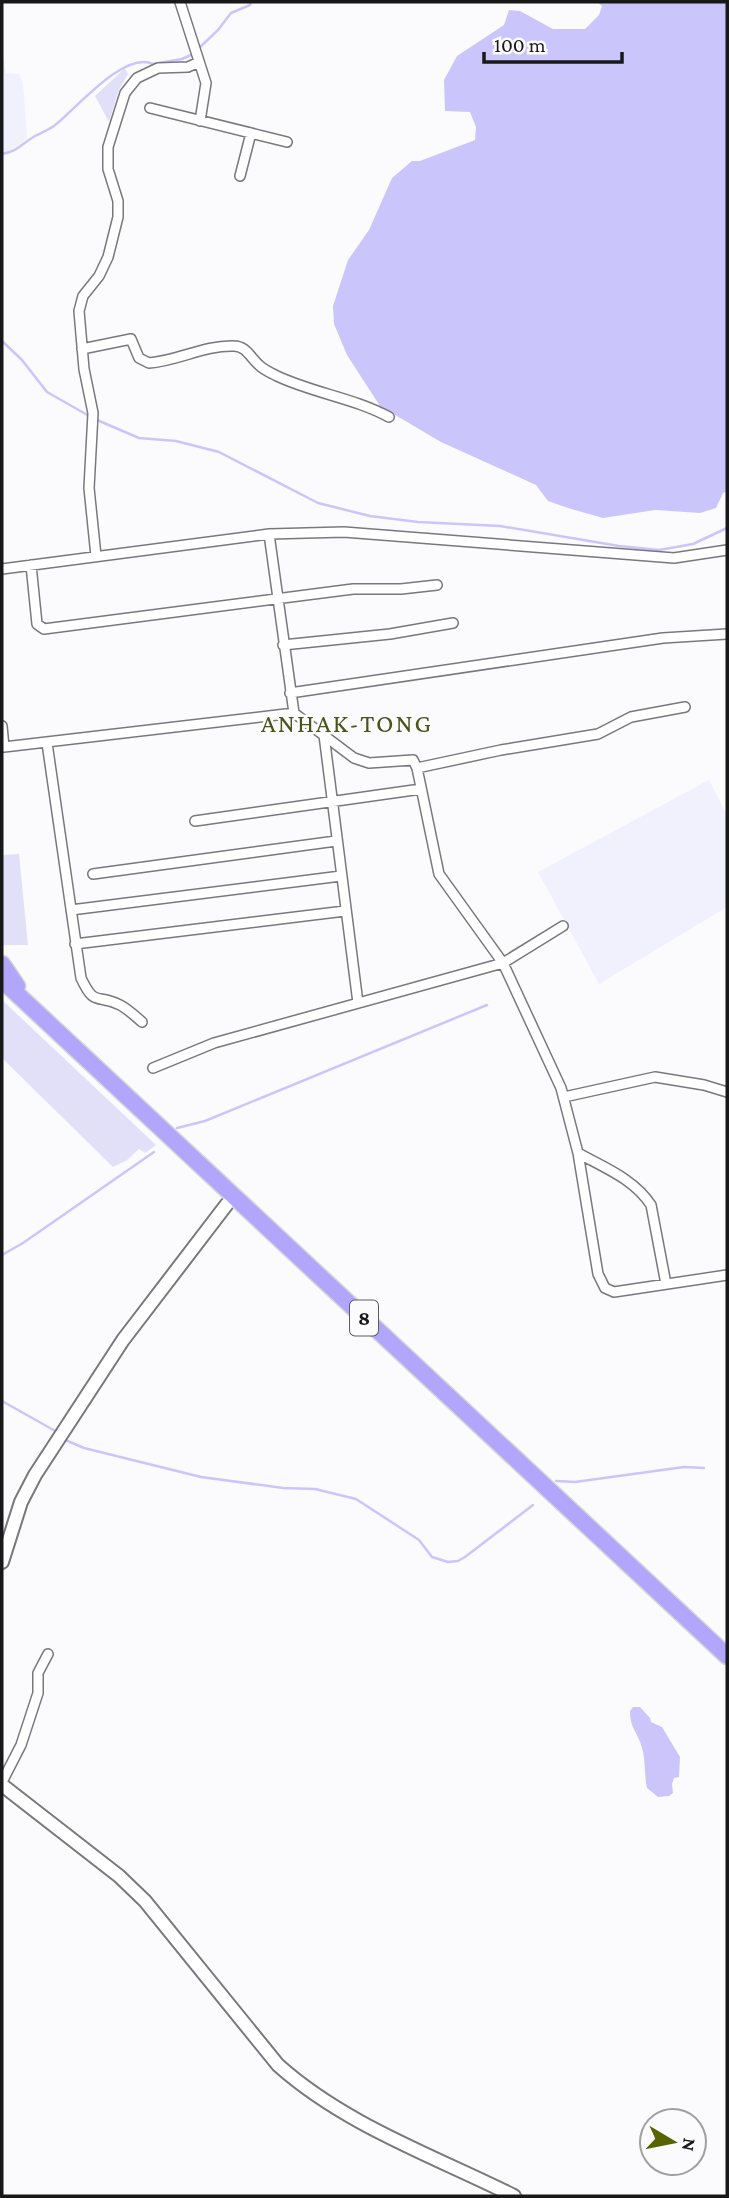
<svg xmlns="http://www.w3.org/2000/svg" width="729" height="2198" font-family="'Crimson Pro',serif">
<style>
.built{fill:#f1f0fd}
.green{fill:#e2e0f9}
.forest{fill:#cac5fb}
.water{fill:#cbc5fc}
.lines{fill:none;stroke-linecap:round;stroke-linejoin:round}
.stream{stroke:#cbc5fc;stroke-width:2.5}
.street-casing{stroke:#78787d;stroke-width:12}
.secondary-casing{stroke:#78787d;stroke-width:16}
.highway-casing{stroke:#d5d5d6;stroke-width:19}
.street{stroke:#fff;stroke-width:9}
.secondary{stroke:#fff;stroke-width:12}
.highway{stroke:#b1a5fc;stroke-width:16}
.labels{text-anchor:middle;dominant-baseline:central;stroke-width:5;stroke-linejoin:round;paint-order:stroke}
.shield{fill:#fbfbfe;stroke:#5c5c5e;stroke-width:2}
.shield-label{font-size:21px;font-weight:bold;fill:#181819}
.quarter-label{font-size:26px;letter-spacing:2px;fill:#4c541b;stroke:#fbfbfe}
</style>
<rect width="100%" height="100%" fill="#fbfbfe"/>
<path class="built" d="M2 48 6 73 19 74 23 84 27 138 8 152 2 153Z
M709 780 727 815V907L599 984 538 872Z"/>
<path class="green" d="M125 68 128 74 118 92 109 122 95 96Z
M19 854 28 945H2V855Z
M2 1000 156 1145 145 1153 139 1149 127 1160 113 1167 2 1058Z"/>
<path class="forest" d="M597 2H727V491L723 493 716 508 700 513 655 510 603 518 568 508 548 501 536 485 441 442 380 406 347 355 334 324 333 306 348 260 369 230 392 178 412 161H420L475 140 476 127 470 112 445 111 444 80 457 56 504 25 509 10 520 11 553 29H585L599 15 602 6Z"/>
<path class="water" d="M633 1707H640L650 1718 651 1722 662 1727 680 1757 679 1777 674 1778 672 1784 673 1793 669 1796 658 1797 647 1788C644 1775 646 1761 642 1748 638 1732 630 1729 630 1711Z"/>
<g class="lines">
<path class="stream" d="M198 49 218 30 231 13 250 5 251 2
M2 154C19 151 21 144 35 136 41 133 48 130 54 126 75 110 124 50 153 64L182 59 193 54
M2 341 22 360 47 392 91 417
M97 420 139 438 176 441 219 452 318 503 370 516 418 522 500 526 619 546 659 550 693 544 727 528
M177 1128 205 1121 487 1005
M2 1255 23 1243 154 1152
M2 1401 57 1432
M63 1439 84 1448 201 1477 283 1488 315 1489 356 1499 419 1540 432 1557 448 1562 458 1561 465 1557 533 1505
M556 1481 575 1482 684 1467 704 1468"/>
<defs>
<path id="street" d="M180 2 206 83 200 121
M150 108 287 142
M240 176 251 133
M82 349 131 339 139 358 149 363C178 361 204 345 234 346 246 346 250 357 259 365 264 370 271 373 277 376 313 393 354 398 389 417
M269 534 294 713 354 758 369 763 413 760 417 768 439 874 503 963 561 1088 578 1153 598 1274 605 1288 614 1292 727 1275
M96 556 89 488 93 413 84 369 79 311 83 296 99 276 108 257 118 217V201L108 169V147L125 93 137 78 158 68 188 67 199 62
M31 565 37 624 44 629 353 589H401L437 585
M2 569 269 534 344 532 674 558 727 550
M283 645 390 634 453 623
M290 693 663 638 727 634
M2 726 4 747 294 713
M324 735 358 1003
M47 743 81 978C95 1008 97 993 120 1005 128 1009 135 1016 142 1022
M417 768 501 750 598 734 631 717 685 707
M195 821 421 789
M93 874 336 841
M71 910 341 876
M75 944 345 911
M153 1068 214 1043 503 963 563 926
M564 1097 655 1077 704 1085 727 1092
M578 1153C605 1168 634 1179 651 1205L666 1284
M2 1782 21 1745 38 1693V1673L48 1654"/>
<path id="secondary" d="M2 1562 21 1502 35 1475 123 1340 227 1204
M2 1785 119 1876 145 1901 278 2065C345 2125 434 2156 514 2196"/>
<path id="highway" d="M2 964 17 986
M2 980 727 1656"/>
</defs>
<use href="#street" class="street-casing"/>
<use href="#secondary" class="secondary-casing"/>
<use href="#highway" class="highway-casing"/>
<use href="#street" class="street"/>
<use href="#secondary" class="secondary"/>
<use href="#highway" class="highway"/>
</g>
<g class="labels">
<rect class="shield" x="350" y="1300.5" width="28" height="35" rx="5"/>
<g class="shield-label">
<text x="364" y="1318">8</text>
</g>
<g class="quarter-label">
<text x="347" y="723">ANHAK-TONG</text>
</g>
</g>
<rect width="729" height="2198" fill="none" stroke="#181819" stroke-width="7"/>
<g transform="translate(673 2142) rotate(100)"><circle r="33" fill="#fbfbfe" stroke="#a0a0a2" stroke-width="2"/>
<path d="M0-5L12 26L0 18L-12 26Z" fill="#586302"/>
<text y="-10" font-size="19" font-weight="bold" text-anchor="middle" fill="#181819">N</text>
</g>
<path d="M484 52v10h138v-10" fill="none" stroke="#181819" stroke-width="3.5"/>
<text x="494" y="52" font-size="21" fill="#181819" stroke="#fbfbfe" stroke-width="5" paint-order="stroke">100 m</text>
</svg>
